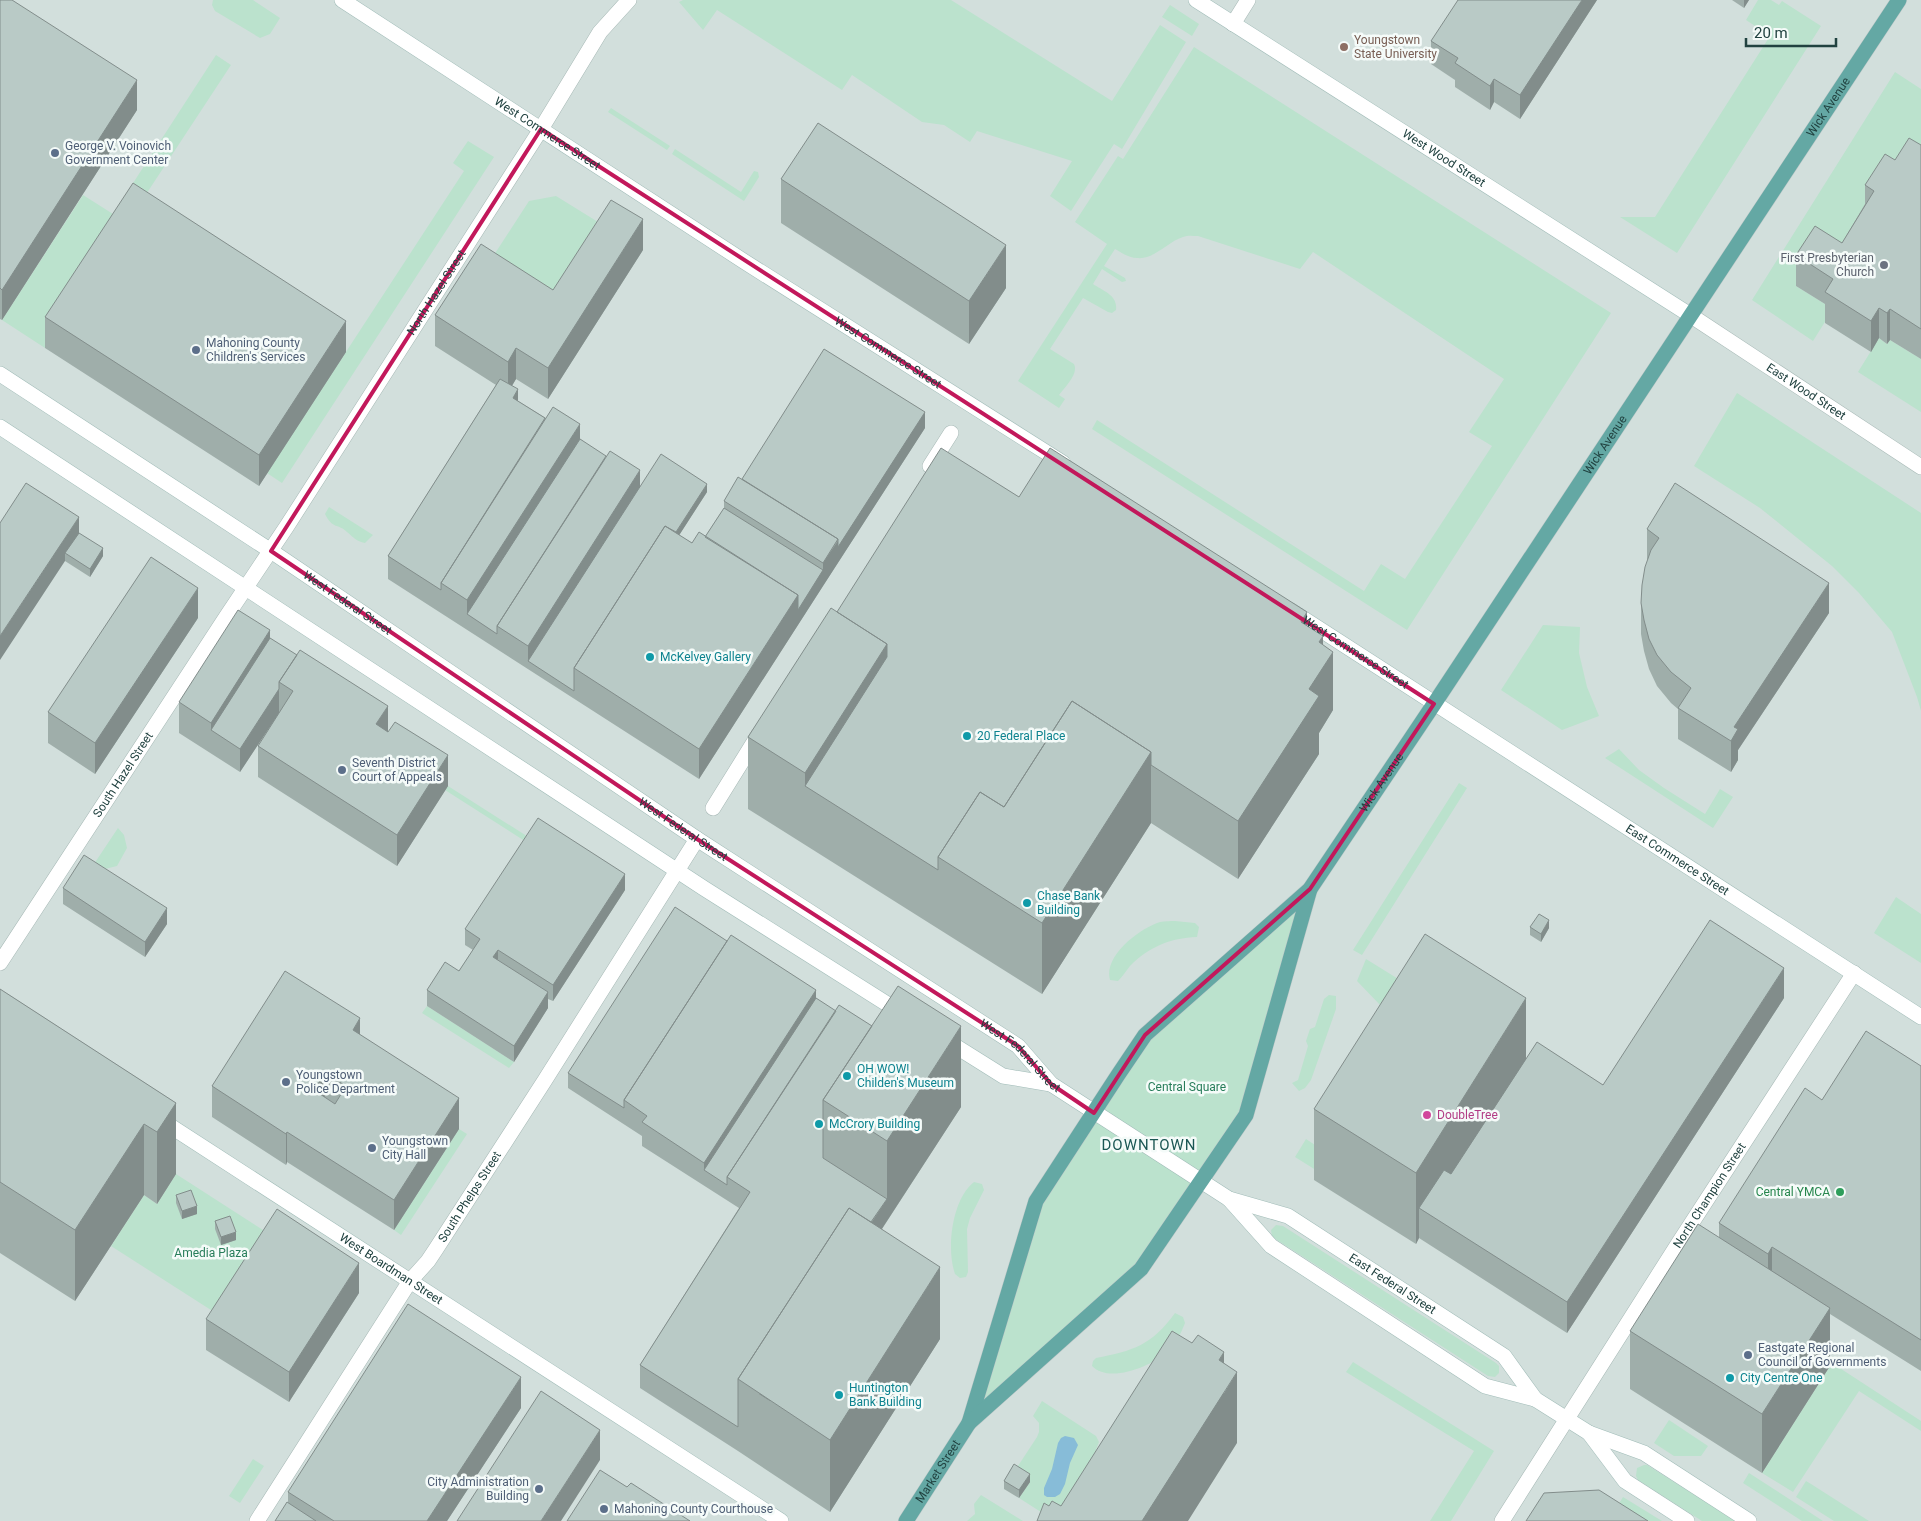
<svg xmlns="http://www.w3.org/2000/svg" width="1921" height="1521" font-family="Roboto,sans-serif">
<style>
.built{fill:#d2dfdc}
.green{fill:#bbe2cd}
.water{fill:#87bcd8}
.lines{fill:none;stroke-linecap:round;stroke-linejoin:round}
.street-casing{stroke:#a6b8b5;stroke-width:16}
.secondary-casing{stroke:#a1bcb8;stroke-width:16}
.primary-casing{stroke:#c1caca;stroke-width:16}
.street{stroke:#fff;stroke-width:15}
.secondary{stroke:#fff;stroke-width:15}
.primary{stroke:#64a8a4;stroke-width:15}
.wall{fill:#9faeaa}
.shaded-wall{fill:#828d8b}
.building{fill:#b9cac6;stroke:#828d8b;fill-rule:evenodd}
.marked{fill:none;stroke:#c2185b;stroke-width:4;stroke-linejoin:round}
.education-dot{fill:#8d6e63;stroke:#f5fbf9;stroke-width:2}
.service-dot{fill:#5c6f8a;stroke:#f5fbf9;stroke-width:2}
.worship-dot{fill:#6b7280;stroke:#f5fbf9;stroke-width:2}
.culture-dot{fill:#0f9aa8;stroke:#f5fbf9;stroke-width:2}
.hotel-dot{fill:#d1479c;stroke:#f5fbf9;stroke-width:2}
.leisure-dot{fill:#2e9e5b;stroke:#f5fbf9;stroke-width:2}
.labels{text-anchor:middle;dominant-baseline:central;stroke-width:5;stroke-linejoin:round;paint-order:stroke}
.education-label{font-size:12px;fill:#785e54;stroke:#f5fbf9;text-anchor:start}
.street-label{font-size:12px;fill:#214240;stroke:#f5fbf9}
.service-label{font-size:12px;fill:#4e5e75;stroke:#f5fbf9;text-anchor:start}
.worship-label{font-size:12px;fill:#5b616d;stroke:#f5fbf9;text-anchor:end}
.culture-label{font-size:12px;fill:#0d838f;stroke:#f5fbf9;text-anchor:start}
.park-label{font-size:12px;fill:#277d5a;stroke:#f5fbf9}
.hotel-label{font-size:12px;fill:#b23c85;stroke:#f5fbf9;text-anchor:start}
.leisure-label{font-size:12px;fill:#27864d;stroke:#f5fbf9;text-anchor:end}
.quarter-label{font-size:15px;letter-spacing:1px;fill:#1b5754;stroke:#f5fbf9}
</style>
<rect width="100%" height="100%" fill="#e4efec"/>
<path class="built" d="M0 0H1921V1521H0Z"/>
<path class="green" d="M213 0H253L280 18 270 34 260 38 215 11 212 5Z
M683 0H951L1112 101 1160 25 1186 42 1122 149 1114 144 1071 211 1050 196 1072 161 977 131 970 142 944 125 922 122 852 75 842 90 717 10 703 30 679 2Z
M1758 0H1771L1779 5 1782 1 1821 26 1677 253 1620 217H1655L1770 36 1746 20Z
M1170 5 1199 24 1192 36 1162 17Z
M1194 47 1611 313 1407 630 1092 429 1097 420 1364 591 1381 564 1405 579 1492 446 1469 432 1504 379 1313 252 1300 269 1198 236C1193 236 1188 235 1183 237 1167 242 1154 260 1137 258 1129 258 1122 253 1115 249L1104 266 1125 278 1126 281 1122 282 1102 269 1093 284C1103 291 1118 295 1116 310L1112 313 1108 312 1083 298 1050 349 1074 364C1079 374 1065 387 1059 395L1065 399 1059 408 1018 381 1107 244 1075 222 1118 156 1123 159Z
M216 55 231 65 45 348 2 320 83 195 113 214Z
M1895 72 1921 89V175L1874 221 1796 286 1833 309 1813 341 1752 300Z
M611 108 670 146 667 150 608 112Z
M468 141 494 157 282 483 267 473 464 171 453 163Z
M675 149 741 192 754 171 758 172 759 177 744 201 672 154Z
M556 196 611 230 553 321 481 275 529 201Z
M1879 338 1887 344 1890 340 1921 359V412L1858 372Z
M1737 393 1921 513V711L1917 697 1892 632 1859 593 1832 566 1760 508 1694 466Z
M329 507 373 535 365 543C356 541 354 538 347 532 338 523 333 530 325 514Z
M1543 625 1580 627 1579 653 1587 687 1599 716 1562 730 1501 690Z
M1619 749 1639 770 1664 788 1705 814 1720 789 1733 797 1713 828 1605 758Z
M1459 783 1467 788 1362 955 1353 950Z
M448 786 533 840 531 845 445 790Z
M118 828 124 835 127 848 117 866 101 870 92 867Z
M1310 889 1246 1115 1141 1269 969 1423 1036 1201 1145 1035Z
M1896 897 1921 914V963L1874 933Z
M1175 921 1195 923 1199 927 1197 937C1170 938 1149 947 1130 966 1126 971 1123 976 1118 981L1110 980C1103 956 1140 928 1160 922 1165 921 1171 921 1175 921Z
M1366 959 1442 1006 1382 1007 1357 981Z
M1329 995 1336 996V1009L1311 1080 1305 1088 1299 1091 1292 1083 1298 1080 1308 1046 1306 1041 1310 1029 1315 1027 1324 999Z
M427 1006 514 1062 509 1068 422 1013Z
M459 1129 467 1134 401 1235 394 1230Z
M1306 1139 1321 1149 1319 1172 1295 1157Z
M176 1174 277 1239 225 1319 111 1246 144 1195 157 1204Z
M974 1182 982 1184 984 1190 970 1218 967 1229 968 1272 966 1277 960 1278 955 1274C946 1249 952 1199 974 1182Z
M1276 1225 1283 1226 1496 1363 1499 1366V1373L1495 1377 1488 1376 1274 1238 1272 1236 1271 1230Z
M1175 1313 1183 1317 1185 1323C1181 1333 1176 1344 1167 1352 1152 1366 1109 1384 1092 1366L1093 1361 1096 1358C1133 1351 1152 1345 1175 1313Z
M1353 1362 1494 1451 1451 1521H1430L1474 1451 1346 1372Z
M1832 1363 1921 1421V1431L1859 1391 1793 1492 1762 1473Z
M1042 1401 1096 1436 1099 1442 1068 1521H1055L1019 1498 1030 1482 1014 1472 1037 1437 1039 1432V1423L1033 1416Z
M1669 1420 1708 1446 1701 1456H1674L1654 1443Z
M253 1459 264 1466 240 1503 229 1496Z
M1644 1465H1647L1736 1521H1702L1638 1480 1636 1476 1637 1468Z
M1749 1473 1823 1521H1802L1743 1483Z
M1806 1481 1811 1484 1869 1521H1834L1796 1497Z
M981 1495 1023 1521H967L975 1514 974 1504Z
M1623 1497 1662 1521H1622L1612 1515Z"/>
<path class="water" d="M1065 1436 1074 1438 1078 1445 1070 1463 1065 1484 1060 1494 1055 1497H1047L1044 1495V1488L1052 1469 1058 1443 1061 1438Z"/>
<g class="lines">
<defs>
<g id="street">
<path d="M1233 24 1248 0"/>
<path id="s1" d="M1690 315 1921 467"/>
<path d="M930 466 951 433"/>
<path d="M713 808 759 734"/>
<path id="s2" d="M0 963 226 617 287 526 541 129 600 32 629 0"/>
<path id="s3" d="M257 1521 410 1281 428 1261 436 1249 545 1080 697 839"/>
<path id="s4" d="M1502 1521 1678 1244 1854 973"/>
</g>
<g id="secondary">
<path id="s5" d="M342 0 745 262 1063 463"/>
<path id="s6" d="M1196 0 1690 315"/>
<path id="s7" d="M0 374 271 551 697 839 1018 1046 1051 1084 1229 1199 1288 1216 1504 1356 1535 1399"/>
<path d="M0 427 705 889 903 1014"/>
<path id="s8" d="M1290 610 1921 1017"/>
<path d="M944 1039 1003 1076 1051 1084"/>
<path id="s9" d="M161 1120 781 1521"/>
<path d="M1229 1199 1271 1246 1485 1386 1535 1399 1589 1433 1644 1453 1749 1521"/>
<path d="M1589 1433 1625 1481 1687 1521"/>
</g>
<g id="primary">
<path id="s10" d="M969 1423 1036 1201 1118 1075 1145 1035 1310 889 1434 704 1899 0"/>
<path id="s11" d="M906 1521 969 1423 1141 1269 1246 1115 1310 889"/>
</g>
</defs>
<use href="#street" class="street-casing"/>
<use href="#secondary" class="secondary-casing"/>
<use href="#primary" class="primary-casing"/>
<use href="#street" class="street"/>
<use href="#secondary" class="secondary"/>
<use href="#primary" class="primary"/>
</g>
<path class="wall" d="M0 0 137 110 2 320 0 319Z
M1597 0 1520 119 1494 102 1490 110 1455 87V80L1431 64V41Z
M1732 0H1749L1744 8Z
M1921 145V359L1890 340 1887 344 1879 338 1871 352 1825 323V304L1796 286V255L1842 243 1865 204V185L1895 160Z
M781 179 1006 288 969 344 781 223Z
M643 250 548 399 516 379 512 386 518 401 580 439 640 486 707 492 679 535 692 543 705 537 724 508V501L742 479 925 428 823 586 699 779 388 579V556L496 385 435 346V315L553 290Z
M45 317 346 352 259 486 45 348Z
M1019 497 1307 626 1323 645 1333 710 1319 733V754L1238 879 1151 823 1042 994 748 809V737L837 612Z
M0 523 103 556 90 577 65 561Z
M1647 529 1829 613 1738 750V760L1731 772 1678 739V709L1671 703 1657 686 1649 669 1644 651 1641 634V603L1648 560 1647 559Z
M198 618 95 774 48 743V712Z
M270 638 388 732 448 786 397 866 258 777V746L277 716 240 772 179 733V702Z
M63 888 167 924 145 957 63 904Z
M625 890 553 1001 548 999V1008L514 1062 427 1006V990L459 971 473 950 465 945V929Z
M1530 927 1549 928 1541 942 1530 935Z
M0 989 176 1103V1174L157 1204 144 1195 75 1301 0 1253Z
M816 998 961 1107 882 1229 940 1339 830 1512 738 1451 640 1388V1365L739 1208 642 1146V1136L568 1088V1073Z
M1784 998 1567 1333 1419 1238 1416 1244 1314 1180V1109L1526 1058 1603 1085Z
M360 1035 459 1129 394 1230 287 1162 286 1165 212 1117V1086Z
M1921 1066V1371L1830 1314V1366L1762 1473 1630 1389V1331L1719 1238V1223L1822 1100Z
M176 1195 197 1214 182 1219 176 1203Z
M215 1221 236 1240 221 1245 215 1229Z
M359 1293 289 1402 206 1350V1319Z
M521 1408 447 1521H275L288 1503V1492Z
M1004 1481 1030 1482 1019 1498 1004 1489Z"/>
<path class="shaded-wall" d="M1582 0H1597L1520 119V95Z
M1744 0H1749L1744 8Z
M1494 79V102L1490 110V86Z
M137 80V110L2 320V290Z
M643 219V250L548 399V368Z
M1006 245V288L969 344V301Z
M1879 308V338L1871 352V321Z
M1890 309V340L1887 344V313Z
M346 321V352L259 486V455Z
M516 348V379L508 392V362Z
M518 389V413L513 398Z
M925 412V428L823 586 699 779V749L798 595 823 570V563Z
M580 424V455L467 614V600Z
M640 470V494L528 661V646Z
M707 484V492L588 677 585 675Z
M79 517V541L65 553V561L0 660V636Z
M103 548V556L90 577V569Z
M1829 583V613L1738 750V760L1731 772V741L1734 727Z
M198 588V618L95 774V743Z
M1307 612V670L1301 622Z
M270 630V661L211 730V723Z
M1323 636V667L1333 652V710L1319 733V754L1238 879V821L1309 689 1319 642Z
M887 644V715L805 786V773Z
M279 689V713L240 772V749Z
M388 706V736L376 724Z
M1151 752V823L1042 994V923Z
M448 755V786L397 866V835Z
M625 874V890L553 1001V985Z
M167 908V924L145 957V942Z
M1549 920V928L1541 942V934Z
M498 950V966L493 957Z
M1784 968V998L1567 1333V1302Z
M816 990V1014L704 1170V1163Z
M548 992V1008L514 1062V1046Z
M1526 998V1070L1433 1217 1419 1208V1238L1416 1244V1173Z
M360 1018V1049L353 1030Z
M961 1026V1107L770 1401 759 1394 887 1199V1141Z
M325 1073V1103L314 1090Z
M459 1098V1129L394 1230V1200Z
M176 1103V1174L157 1204V1132Z
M144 1124V1195L75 1301V1230Z
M287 1132V1162L286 1165V1134Z
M197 1206V1214L182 1219V1211Z
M236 1232V1240L221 1245V1237Z
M1772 1247V1277L1768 1284V1254Z
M359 1263V1293L289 1402V1372Z
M940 1267V1339L830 1512V1440Z
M1830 1308V1366L1762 1473V1414Z
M1224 1352V1393L1237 1372V1443L1188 1521H1142L1219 1360Z
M521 1377V1408L447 1521H427Z
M600 1430V1460L561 1521H541Z
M1030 1474V1482L1019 1498V1490Z"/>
<path class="building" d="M0 0H12L137 80 2 290 0 288Z
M1458 0H1582L1520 95 1494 79 1490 86 1455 63 1458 58 1431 41Z
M818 123 1006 245 969 301 781 179Z
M1909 138 1921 145V329L1890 309 1887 313 1879 308 1871 321 1825 292 1833 279 1796 255 1815 226 1842 243 1874 191 1865 185 1885 154 1895 160Z
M133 183 346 321 259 455 45 317Z
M611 200 643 219 548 368 516 348 508 362 435 315 481 244 553 290Z
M824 349 925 412 838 547V539L742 479Z
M500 379 518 389 513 398 545 418 441 583V590L388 556Z
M553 407 580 424 467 600 441 583Z
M580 439 606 456 497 626V634L467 614Z
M941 448 1019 497 1050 448 1307 612 1301 622 1323 636 1319 642 1333 652 1309 689 1319 696 1238 821 1151 765V752L1072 701 1004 807 980 792 938 857V870L805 786 887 657V644L837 612Z
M610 451 640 470 528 646 497 626Z
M661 454 707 484 676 532 665 526 574 668V691L528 661Z
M738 477 838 539 823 563 724 501Z
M26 483 79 517 0 636V523Z
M1675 483 1829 583 1734 727 1738 729 1731 741 1678 708 1691 688 1671 672 1657 655 1649 639 1644 620 1641 603 1642 585 1645 567 1651 550 1659 538 1647 529Z
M724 508 823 570 798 610V595L705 537Z
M665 526 692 543 699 532 798 595 699 749 574 668Z
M79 533 103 548 90 569 65 553Z
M151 557 198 588 95 743 48 712Z
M831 608 887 644 805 773 748 737Z
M238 610 270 630 211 723 179 702Z
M270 638 297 655 279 682V689L240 749 211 730Z
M300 650 388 706 376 724 388 732 395 722 448 755 397 835 258 746 293 691 279 682Z
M1072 701 1151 752 1042 923 938 857 980 792 1004 807Z
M538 818 625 874 553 985 498 950 493 957 548 992 514 1046 427 990 445 962 459 971 480 939 465 929Z
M84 855 167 908 145 942 63 888Z
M675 907 727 941 624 1100V1108L568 1073Z
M1539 914 1549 920 1541 934 1530 927Z
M1710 920 1784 968 1567 1302 1419 1208 1444 1170 1451 1174 1537 1042 1603 1085Z
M1425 934 1526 998 1416 1173 1314 1109Z
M731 935 816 990 704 1163 642 1122 647 1116 624 1100Z
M285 971 360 1018 353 1030 459 1098 394 1200 287 1132 286 1134 212 1086ZM325 1073 346 1086 335 1104 314 1090Z
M898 986 961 1026 887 1141 823 1100Z
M0 989 176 1103 157 1132 144 1124 75 1230 0 1182Z
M816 998 836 1011 727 1177V1185L704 1170Z
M839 1005 872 1026 823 1100V1158L887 1199 871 1222 849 1208 738 1379V1427L640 1365 750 1192 727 1177Z
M1866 1031 1921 1066V1340L1772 1247 1768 1254 1719 1223 1805 1088 1822 1100Z
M191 1190 197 1206 182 1211 176 1195Z
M849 1208 940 1267 830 1440 738 1379Z
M277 1209 359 1263 289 1372 206 1319Z
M230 1216 236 1232 221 1237 215 1221Z
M1698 1224 1830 1308 1762 1414 1630 1331Z
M408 1304 521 1377 427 1521H334L288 1492Z
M1172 1331 1192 1343 1198 1335 1224 1352 1219 1360 1237 1372 1142 1521H1037L1044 1503 1049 1506 1052 1501 1061 1506Z
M541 1391 600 1430 541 1521H457Z
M1014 1464 1030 1474 1019 1490 1004 1481Z
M600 1470 627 1487 631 1483 690 1521H567Z
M1599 1490 1648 1521H1526L1544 1493Z
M287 1502 316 1521H275Z"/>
<path class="marked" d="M541 129 1434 704 1310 889 1145 1035 1094 1113 1051 1084 1018 1046 697 839 271 551Z"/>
<circle class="education-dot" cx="1344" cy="47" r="5"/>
<g class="service-dot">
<circle cx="55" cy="153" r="5"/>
<circle cx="196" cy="350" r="5"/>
<circle cx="342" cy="770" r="5"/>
<circle cx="286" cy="1082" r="5"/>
<circle cx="372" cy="1148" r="5"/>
<circle cx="1748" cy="1355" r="5"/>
<circle cx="539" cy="1489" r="5"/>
<circle cx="604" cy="1509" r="5"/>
</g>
<circle class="worship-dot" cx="1884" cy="265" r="5"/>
<g class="culture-dot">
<circle cx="650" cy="657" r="5"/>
<circle cx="967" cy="736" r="5"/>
<circle cx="1027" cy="903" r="5"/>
<circle cx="847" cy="1076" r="5"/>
<circle cx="819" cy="1124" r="5"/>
<circle cx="1730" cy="1378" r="5"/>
<circle cx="839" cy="1395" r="5"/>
</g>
<circle class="hotel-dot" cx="1427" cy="1115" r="5"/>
<circle class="leisure-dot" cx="1840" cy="1192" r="5"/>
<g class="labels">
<g class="education-label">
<text x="1354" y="40">Youngstown<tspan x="1354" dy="14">State University</tspan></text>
</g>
<g class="street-label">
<text stroke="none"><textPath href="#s10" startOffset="1589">Wick Avenue</textPath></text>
<text stroke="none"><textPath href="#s5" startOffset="245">West Commerce Street</textPath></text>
<text stroke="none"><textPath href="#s6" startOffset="294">West Wood Street</textPath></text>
<text stroke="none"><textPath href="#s2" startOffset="800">North Hazel Street</textPath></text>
<text stroke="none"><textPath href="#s5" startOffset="650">West Commerce Street</textPath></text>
<text stroke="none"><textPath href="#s1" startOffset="139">East Wood Street</textPath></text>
<text stroke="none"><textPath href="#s10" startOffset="1184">Wick Avenue</textPath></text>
<text stroke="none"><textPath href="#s7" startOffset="416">West Federal Street</textPath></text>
<text stroke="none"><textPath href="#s8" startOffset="78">West Commerce Street</textPath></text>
<text stroke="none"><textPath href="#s2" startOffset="225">South Hazel Street</textPath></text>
<text stroke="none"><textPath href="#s10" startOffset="779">Wick Avenue</textPath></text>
<text stroke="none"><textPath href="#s7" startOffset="821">West Federal Street</textPath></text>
<text stroke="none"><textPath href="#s8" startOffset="461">East Commerce Street</textPath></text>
<text stroke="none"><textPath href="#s7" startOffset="1228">West Federal Street</textPath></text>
<text stroke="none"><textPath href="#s4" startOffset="386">North Champion Street</textPath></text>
<text stroke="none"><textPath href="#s3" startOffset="388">South Phelps Street</textPath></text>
<text stroke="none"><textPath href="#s9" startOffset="274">West Boardman Street</textPath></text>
<text stroke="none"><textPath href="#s7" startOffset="1668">East Federal Street</textPath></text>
<text stroke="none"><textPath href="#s11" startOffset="59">Market Street</textPath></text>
</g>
<g class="service-label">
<text x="65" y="146">George V. Voinovich<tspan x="65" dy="14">Government Center</tspan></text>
<text x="206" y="343">Mahoning County<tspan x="206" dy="14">Children's Services</tspan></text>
<text x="352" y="763">Seventh District<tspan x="352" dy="14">Court of Appeals</tspan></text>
<text x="296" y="1075">Youngstown<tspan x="296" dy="14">Police Department</tspan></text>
<text x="382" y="1141">Youngstown<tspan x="382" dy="14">City Hall</tspan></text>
<text x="1758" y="1348">Eastgate Regional<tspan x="1758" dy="14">Council of Governments</tspan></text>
<text x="529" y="1482" text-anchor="end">City Administration<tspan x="529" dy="14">Building</tspan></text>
<text x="614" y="1509">Mahoning County Courthouse</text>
</g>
<g class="worship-label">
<text x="1874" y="258">First Presbyterian<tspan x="1874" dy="14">Church</tspan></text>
</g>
<g class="culture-label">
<text x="660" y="657">McKelvey Gallery</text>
<text x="977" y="736">20 Federal Place</text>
<text x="1037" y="896">Chase Bank<tspan x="1037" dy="14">Building</tspan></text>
<text x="857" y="1069">OH WOW!<tspan x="857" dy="14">Childen's Museum</tspan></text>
<text x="829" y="1124">McCrory Building</text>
<text x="1740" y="1378">City Centre One</text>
<text x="849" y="1388">Huntington<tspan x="849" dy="14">Bank Building</tspan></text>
</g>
<g class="park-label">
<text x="1187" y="1087">Central Square</text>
<text x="211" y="1253">Amedia Plaza</text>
</g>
<g class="hotel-label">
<text x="1437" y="1115">DoubleTree</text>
</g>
<g class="leisure-label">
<text x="1830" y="1192">Central YMCA</text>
</g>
<g class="quarter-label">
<text x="1149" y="1145">DOWNTOWN</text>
</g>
</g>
<path d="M1746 38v8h90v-8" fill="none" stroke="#214240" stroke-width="2.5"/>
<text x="1754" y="38" font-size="15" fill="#214240" stroke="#f5fbf9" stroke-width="4" paint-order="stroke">20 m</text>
</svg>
